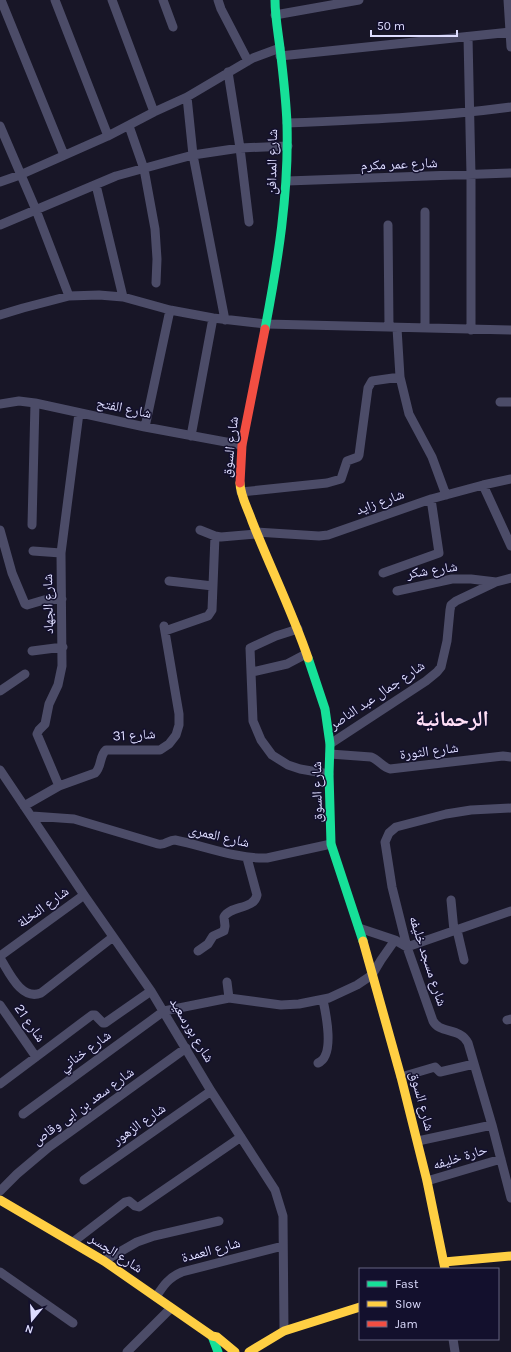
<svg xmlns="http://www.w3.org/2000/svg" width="511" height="1352" font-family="Karla,'Noto Naskh Arabic',sans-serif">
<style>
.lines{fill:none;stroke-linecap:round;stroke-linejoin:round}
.street{stroke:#4c4c68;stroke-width:9}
.fast{stroke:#16e098;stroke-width:9}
.slow{stroke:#ffcf43;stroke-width:9}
.jam{stroke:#f24e42;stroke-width:9}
.labels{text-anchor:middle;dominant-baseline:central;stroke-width:3;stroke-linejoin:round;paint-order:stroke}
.street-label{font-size:14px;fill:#deddff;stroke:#13102d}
.town-label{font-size:22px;font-weight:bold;fill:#ffdff6;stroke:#13102d}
</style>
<rect width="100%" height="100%" fill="#181627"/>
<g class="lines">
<path class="street" d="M1 0 64 155
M55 0 108 136
M112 0 154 112
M163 0 173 27
M218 0 221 9 248 61
M508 0 511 47
M275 15 359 0
M468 37 471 175V330
M280 56 511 32
M228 72 240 148 249 222
M187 97 193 155 225 320
M287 123C362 120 437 117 511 107
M0 126 36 210 69 296
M129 126 144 169 155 229 157 259 156 283
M287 181 511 173
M0 182 20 175 108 136 154 112 187 97 253 58 280 48
M96 185 123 297
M0 225 116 176 178 159 193 155 240 148 288 146
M388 225 389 327
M0 315 23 308 69 296 99 295 123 297 170 310 213 318 266 324 511 330
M397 328 400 377 409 414 432 457 446 495
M425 328V212
M500 402H511
M0 404 19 401 35 403 145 427 242 445
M145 427 170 310
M191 436 213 318
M483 485 511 546
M241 492 327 483 341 479 347 461 358 457 359 455 368 388 372 381 400 377
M32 525 35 403
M0 530 12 573 25 604 27 605 44 600 62 599
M200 530 215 536 221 537 257 534
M256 532 319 536 328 535 431 499 483 485 511 479
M33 551 61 553
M383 573 439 553 431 499
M169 581 213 586
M397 591 452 579H471L496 582
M298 629 276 636 250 648 253 721 261 740 272 755 288 765 300 769 329 774
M165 631 205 617 208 616 212 610 215 536
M32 651 63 647
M252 672 287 664 306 654
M0 691 25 674
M330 744 426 681 437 672 441 667 447 641 450 610 451 605 456 601 496 582 511 578
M330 754 371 757C379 760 382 767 390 769L503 756 511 757
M0 770 84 895 151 991 211 1091 275 1190 283 1216 284 1331
M59 786 37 734 39 730 45 724 49 704 58 685 62 666 61 553 79 413
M24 806 59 786 95 773C102 767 99 756 106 750H160L169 744 176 735 179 725V714L164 626
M511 808 471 810 446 814 396 827 389 833 385 842 392 887 407 947 433 1021C440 1034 460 1027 468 1043L492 1125 511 1198
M32 816 74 819 158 844C165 846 168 840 175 840 205 846 236 859 267 858L331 844
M451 900 454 931
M359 928 395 940 407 947 511 911
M457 930 464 960
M198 951 208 944 213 936 224 931 225 926 224 917C230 905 254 910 257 895L247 858
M0 956 84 895
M0 958C9 972 21 1001 41 993L113 937
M227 982 229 998
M0 1005 36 1057
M507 1020 511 1019
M318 1063C335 1056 326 1014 323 1000
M401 1077 435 1067 440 1072 474 1064
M0 1084 92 1015H95L103 1023H105L151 991
M23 1114 164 1011 229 998 281 1005 299 1004 329 998 357 985 372 975 381 960 395 940
M418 1141 492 1125
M84 1180 211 1091
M427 1181 501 1159
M0 1191 17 1174 49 1147 186 1048
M73 1242 125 1202 129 1201 135 1206 139 1207 241 1137
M104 1261 137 1242 154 1236 219 1221
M0 1272 73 1323
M156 1297C163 1286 169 1277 182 1272L283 1246
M453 1339 455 1352
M127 1352 171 1308"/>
<path class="fast" d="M265 329C278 261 289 193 287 124 286 99 283 73 280 48 278 32 275 16 275 0
M308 658 325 709 330 744 329 774 331 844 363 941
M212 1336 218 1352"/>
<path class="slow" d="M240 483C240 495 248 509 252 521 270 567 292 611 308 658
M363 941 401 1077 427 1181 445 1269
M0 1200 104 1261 212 1336 217 1337 235 1352
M444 1262 511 1256
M249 1352 284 1331 360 1307"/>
<path class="jam" d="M240 483 242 445 265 329"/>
</g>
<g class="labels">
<g class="street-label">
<text transform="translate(272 162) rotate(-89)">شارع المدافن</text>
<text transform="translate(399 164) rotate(-2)">شارع عمر مكرم</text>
<text transform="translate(124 408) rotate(12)">شارع الفتح</text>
<text transform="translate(230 447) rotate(-83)">شارع السوق</text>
<text transform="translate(380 502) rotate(-20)">شارع زايد</text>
<text transform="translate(432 570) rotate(-9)">شارع شكر</text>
<text transform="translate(48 604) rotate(-91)">شارع الجهاد</text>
<text transform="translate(377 695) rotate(-34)">شارع جمال عبد الناصر</text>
<text transform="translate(134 735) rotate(-3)">شارع 31</text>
<text transform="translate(429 751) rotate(-7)">شارع الثورة</text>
<text transform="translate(317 792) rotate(-91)">شارع السوق</text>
<text transform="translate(219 836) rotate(13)">شارع العمرى</text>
<text transform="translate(43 907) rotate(-36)">شارع النخلة</text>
<text transform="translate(428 961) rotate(72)">شارع مسجد خليفه</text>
<text transform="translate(30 1023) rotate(55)">شارع 21</text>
<text transform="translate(192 1030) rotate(59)">شارع بورسعيد</text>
<text transform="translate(85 1051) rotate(-36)">شارع خناني</text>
<text transform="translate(422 1101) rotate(75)">شارع السوق</text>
<text transform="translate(83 1106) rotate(-36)">شارع سعد بن ابى وقاص</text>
<text transform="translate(139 1124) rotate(-35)">شارع الزهور</text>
<text transform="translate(460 1157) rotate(-17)">حارة خليفه</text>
<text transform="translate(211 1250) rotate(-15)">شارع العمدة</text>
<text transform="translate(116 1253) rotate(33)">شارع الجسر</text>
</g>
<g class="town-label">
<text x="452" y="719">الرحمانية</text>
</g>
</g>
<rect x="359" y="1268" width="140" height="72" fill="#13102d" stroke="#646281"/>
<rect x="367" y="1281" width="20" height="6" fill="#16e098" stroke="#646281"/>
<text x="395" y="1288" font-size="12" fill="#deddff">Fast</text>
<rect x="367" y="1301" width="20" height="6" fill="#ffcf43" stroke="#646281"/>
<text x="395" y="1308" font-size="12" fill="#deddff">Slow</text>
<rect x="367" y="1321" width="20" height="6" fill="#f24e42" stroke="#646281"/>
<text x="395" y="1328" font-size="12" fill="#deddff">Jam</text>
<g transform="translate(32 1320) rotate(198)" stroke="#13102d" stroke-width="3" paint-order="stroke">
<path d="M0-3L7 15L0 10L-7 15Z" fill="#deddff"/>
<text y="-6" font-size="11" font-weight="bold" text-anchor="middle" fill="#deddff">N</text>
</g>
<path d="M371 30v6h86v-6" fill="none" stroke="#deddff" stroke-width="2"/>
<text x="377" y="30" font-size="12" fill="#deddff" stroke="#13102d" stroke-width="3" paint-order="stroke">50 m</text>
</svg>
